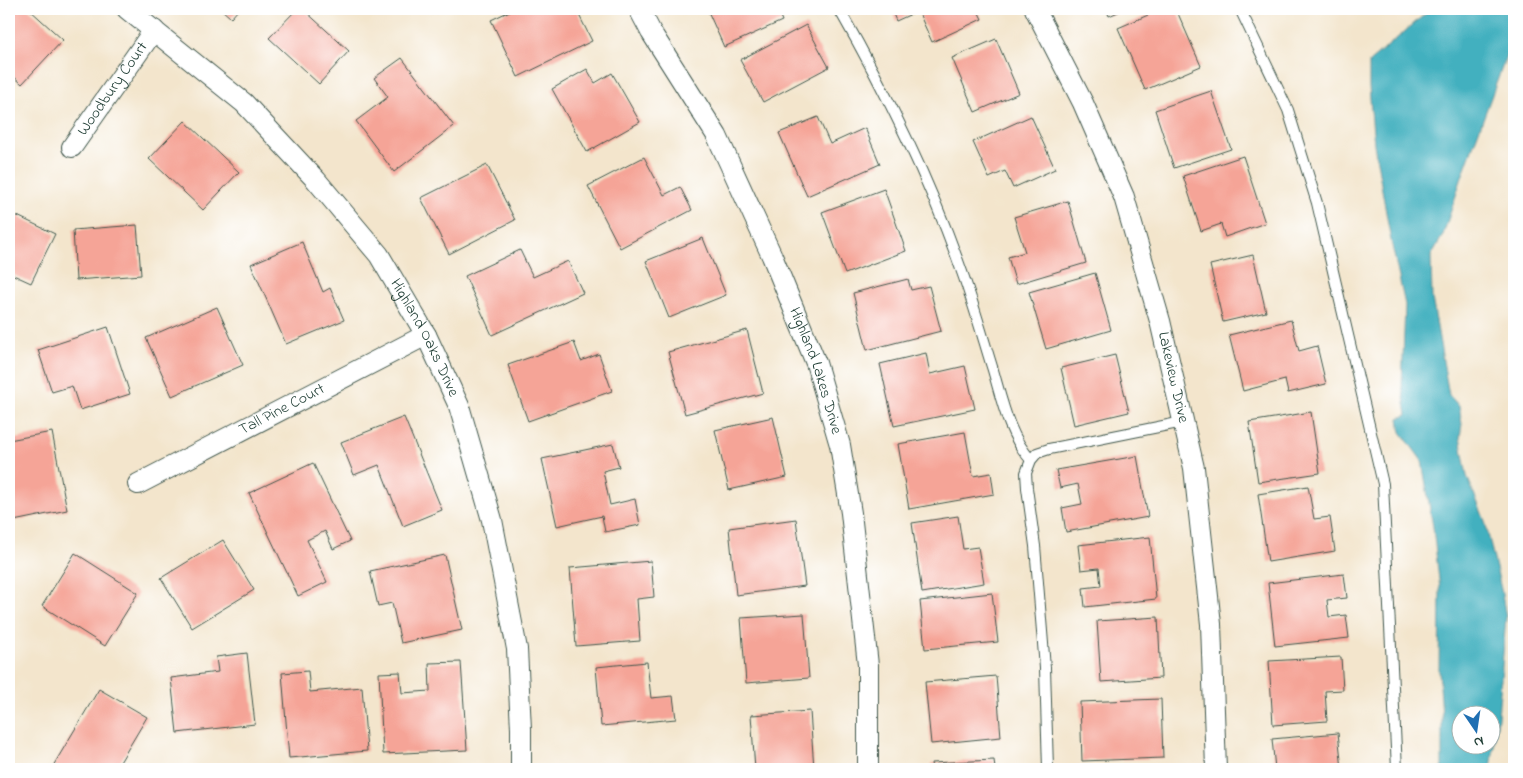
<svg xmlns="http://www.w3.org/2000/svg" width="1523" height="778" font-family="'Indie Flower',sans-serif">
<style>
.water{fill:#42b0bf;stroke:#30767a;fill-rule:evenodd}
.building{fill:#f5a497}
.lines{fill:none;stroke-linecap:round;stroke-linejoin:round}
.lane-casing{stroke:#3f564b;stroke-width:12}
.street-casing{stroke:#3f564b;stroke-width:22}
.lane{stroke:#fff;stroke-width:10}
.street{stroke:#fff;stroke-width:20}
.labels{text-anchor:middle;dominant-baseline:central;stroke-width:5;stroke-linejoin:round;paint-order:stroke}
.street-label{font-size:16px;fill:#1f3d34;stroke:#fff}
</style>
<rect width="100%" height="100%" fill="#fff"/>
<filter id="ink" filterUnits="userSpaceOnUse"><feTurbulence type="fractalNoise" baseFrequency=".02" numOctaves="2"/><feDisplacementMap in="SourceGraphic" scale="10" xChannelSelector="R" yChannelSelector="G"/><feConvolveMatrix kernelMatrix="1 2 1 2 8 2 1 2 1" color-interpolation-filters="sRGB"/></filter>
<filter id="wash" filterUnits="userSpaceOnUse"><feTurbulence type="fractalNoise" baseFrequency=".0096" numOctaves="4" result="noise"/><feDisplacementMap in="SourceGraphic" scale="20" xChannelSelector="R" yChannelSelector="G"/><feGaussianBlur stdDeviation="1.12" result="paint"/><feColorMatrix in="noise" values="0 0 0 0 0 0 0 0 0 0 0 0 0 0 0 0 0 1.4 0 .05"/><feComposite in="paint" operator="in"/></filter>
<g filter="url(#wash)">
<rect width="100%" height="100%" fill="#f3e5cc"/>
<path class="water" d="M1431 9H1514V35L1464 171 1443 235 1431 256 1432 298 1449 395 1459 406 1462 424 1460 437 1467 476 1485 521 1501 589 1506 617 1498 717 1491 769H1442V717L1439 670 1440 589 1433 527 1422 461 1401 432 1399 418 1407 415 1402 385 1405 305 1391 241 1374 144 1369 87V62ZM1460 716H1490V746H1460Z"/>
<g id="blocks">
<path class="building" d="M9 9H29L63 40 22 84 9 72Z
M221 9H239L231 18Z
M297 9H303L349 51 319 84 269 38Z
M514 9H576L592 41 518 77 491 20Z
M707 9H777L782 21 724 47Z
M891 9H977L982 19 932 42 918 11 896 21Z
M1106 9H1125L1109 16Z
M1162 9H1176L1201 66 1145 90 1118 28Z
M806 25 829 67 763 102 740 60Z
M996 39 1019 93 975 112 952 58Z
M402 58 454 126 394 172 356 121 388 97 374 78Z
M587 69 595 83 612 73 640 122 587 152 552 89Z
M1211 91 1231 149 1174 168 1155 110Z
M1031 116 1055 169 1013 188 1005 171 989 178 973 142Z
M818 117 830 144 865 128 880 164 807 196 779 133Z
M185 121 239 172 203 210 149 159Z
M1243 156 1265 223 1225 237 1221 224 1201 231 1183 176Z
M644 157 664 195 680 187 692 210 620 248 588 186Z
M487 165 515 220 449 254 421 198Z
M884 189 906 251 845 274 822 212Z
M1068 201 1086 263 1016 284 1008 257 1025 252 1014 217Z
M9 212 55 234 31 283 9 273Z
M137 225 141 275 76 280 73 230Z
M703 238 726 295 669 318 646 261Z
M302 242 323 292 330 288 344 320 286 344 251 264Z
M520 250 533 277 568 261 583 293 492 335 465 276Z
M1253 255 1266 312 1223 322 1210 265Z
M1095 273 1111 330 1046 349 1029 292Z
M908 279 911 290 929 286 941 331 867 350 853 293Z
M217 307 243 365 172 396 146 338Z
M1291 320 1299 351 1317 346 1326 384 1288 393 1285 380 1243 391 1229 335Z
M108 327 130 394 80 410 72 386 52 392 38 350Z
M747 330 763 393 685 414 668 352Z
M574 342 581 361 599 354 612 391 528 421 508 365Z
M926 353 930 374 965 366 975 409 894 426 880 364Z
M1115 355 1129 412 1074 425 1061 368Z
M1311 412 1320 473 1258 482 1249 422Z
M404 417 442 510 403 526 379 465 354 475 341 442Z
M773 417 787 477 729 490 715 430Z
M52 432 67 510 9 522V440Z
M965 432 973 476 991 473 994 494 909 509 898 444Z
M613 444 619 467 603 471 610 505 635 499 640 525 605 532 602 516 557 526 542 459Z
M1137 456 1148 517 1066 532 1062 508 1082 504 1078 484 1060 488 1056 470Z
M313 463 350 541 333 549 325 531 307 540 327 582 298 596 249 493Z
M1308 486 1314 519 1330 517 1335 551 1268 562 1258 494Z
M958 516 963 549 978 547 984 583 922 593 912 523Z
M796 519 805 586 736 595 729 528Z
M1150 537 1156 599 1085 607 1083 588 1101 586 1099 568 1081 570 1078 545Z
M223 540 254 590 192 628 161 578Z
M75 553 138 593 105 646 42 606Z
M445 555 462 630 401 643 392 603 378 606 370 571Z
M651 561 654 597 637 599 640 641 576 646 570 568Z
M1344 574 1347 598 1327 600 1329 617 1346 615 1349 638 1275 646 1268 583Z
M992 593 998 642 925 649 920 601Z
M804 614 809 678 746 683 741 618Z
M1158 617 1161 678 1101 682 1097 621Z
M247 653 255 724 177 733 171 678 218 672 216 657Z
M1341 657 1343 690 1325 691 1327 721 1273 725 1269 661Z
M461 662 467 750 383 754 379 673 400 672 402 693 430 691 429 663Z
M647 662 651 698 673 696 676 719 601 726 596 667Z
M308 671 310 692 362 687 367 751 289 758 282 673Z
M996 676 1001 737 931 744 925 682Z
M99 689 147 717 116 769H59L53 766Z
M1161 699 1163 758 1082 761 1080 702Z
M810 711 814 769H755L751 715Z
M1338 733 1342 769H1275L1272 739Z
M994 760 995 769H932L931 763Z"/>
</g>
</g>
<g filter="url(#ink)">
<use href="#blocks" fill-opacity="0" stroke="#3f564b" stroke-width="1"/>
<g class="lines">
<defs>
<path id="lane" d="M839 9C887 93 930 181 962 272 974 305 983 338 993 370 1002 401 1009 436 1031 460
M1240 9 1288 110 1317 203 1383 484 1397 769
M1048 769 1045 668 1035 546 1027 488 1026 473 1031 460 1037 453 1049 449 1183 422"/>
<g id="street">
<path id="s1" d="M127 9 244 103 316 180 379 255 426 335 459 406 492 520 517 649 521 729V769"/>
<path id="s2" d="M639 9 651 32 717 136 772 256 816 363 840 445 851 513 868 665V769"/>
<path id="s3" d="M1035 9 1083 103 1124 197 1160 321 1194 468 1211 624 1216 769"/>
<path id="s4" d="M72 147 154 30"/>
<path id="s5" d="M138 484 426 335"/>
</g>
</defs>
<use href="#lane" class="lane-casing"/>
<use href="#street" class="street-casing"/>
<use href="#lane" class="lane"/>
<use href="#street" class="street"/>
</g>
</g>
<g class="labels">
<g class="street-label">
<text stroke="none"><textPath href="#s4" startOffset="71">Woodbury Court</textPath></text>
<text stroke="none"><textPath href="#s1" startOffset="448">Highland Oaks Drive</textPath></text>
<text stroke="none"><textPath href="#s2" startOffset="404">Highland Lakes Drive</textPath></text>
<text stroke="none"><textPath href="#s3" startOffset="395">Lakeview Drive</textPath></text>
<text stroke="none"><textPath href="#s5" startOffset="162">Tall Pine Court</textPath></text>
</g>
</g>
<rect width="1523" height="778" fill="none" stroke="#fff" stroke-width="30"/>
<g transform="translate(1476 730) rotate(167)"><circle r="24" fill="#ffffff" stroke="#a5b1ae"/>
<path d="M0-4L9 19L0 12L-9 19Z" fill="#1f6fb2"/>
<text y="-8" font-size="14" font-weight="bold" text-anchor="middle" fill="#1f3d34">N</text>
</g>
</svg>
